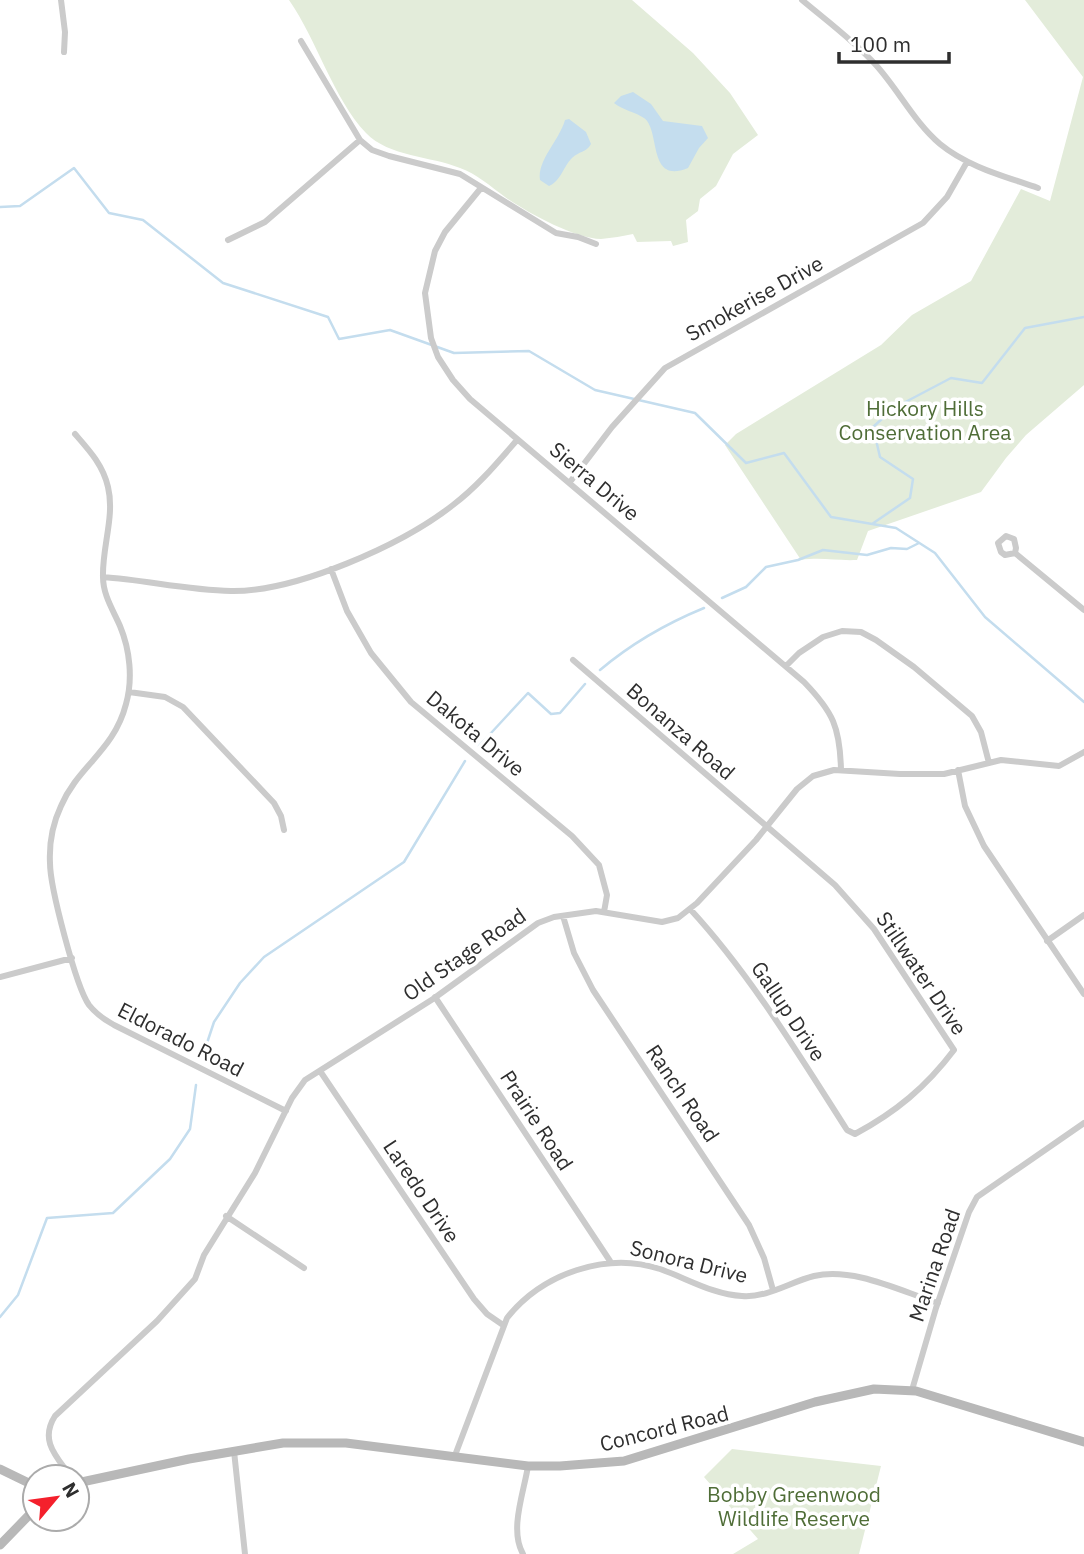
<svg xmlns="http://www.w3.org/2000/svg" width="1084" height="1554" font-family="'IBM Plex Sans',sans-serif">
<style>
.green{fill:#e3ecda}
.water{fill:#c4ddee}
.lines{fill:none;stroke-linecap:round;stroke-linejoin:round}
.stream{stroke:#c4ddee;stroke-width:2.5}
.street{stroke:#cbcbcb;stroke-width:6}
.secondary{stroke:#b8b8b8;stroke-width:9}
.labels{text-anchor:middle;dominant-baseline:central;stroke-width:7;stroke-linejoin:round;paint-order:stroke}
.street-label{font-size:21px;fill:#2e2e2e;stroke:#fff}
.park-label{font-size:21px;fill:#4f6d37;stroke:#fff}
</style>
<rect width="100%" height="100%" fill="#fff"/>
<path class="green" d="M289 0H632L693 53 730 93 758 135 733 154 716 186 700 199 698 211 686 220 688 242 673 246 671 241 637 242 633 234C623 236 612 238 601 239 575 239 526 212 505 197 490 186 477 174 460 168 431 156 389 157 366 133 333 98 317 40 289 0Z
M1025 0H1084V385L1026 435 1006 458 981 492 868 531 857 560C837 561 821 557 801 560L725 445 736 434 881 345 912 315 971 281 1021 189 1050 201 1083 77Z
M732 1449 881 1466 859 1554H733L758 1539 704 1477Z"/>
<path class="water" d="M633 92 651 104 663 121 702 126 708 138 699 148 688 168C647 185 661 130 644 118 635 112 623 110 614 103L621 96Z
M569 119 586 132 591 144C586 153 579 151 572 158 563 167 561 181 549 186L540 180C537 160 559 141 565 120Z"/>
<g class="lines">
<path class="stream" d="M0 207 20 206 74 168 109 213 143 220 223 283 328 317 339 339 390 330 454 353 529 351 595 390 695 413 746 463 784 453 831 517 896 528 935 553 985 617 1084 702
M872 524 910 498 913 479 880 457 873 427 894 408 951 378 982 383 1025 328 1084 317
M722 598 746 587 766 567 798 560 823 550 867 555 891 548 907 549 919 543
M600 670C632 643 665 624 704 608
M479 746 528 693 551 714 560 713 585 684
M202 1058 214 1022 240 983 264 957 404 862 465 761
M0 1317 18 1295 47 1218 113 1213 170 1159 190 1129 196 1085"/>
<path class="street" d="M61 0 65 32 64 52
M802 0C827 21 853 40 875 64 898 89 914 122 940 144 968 167 1004 176 1038 188
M301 41 360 140 372 150 389 156 460 174 556 233 578 237 596 244
M481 188 445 232 435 251 425 293 431 338 438 357 453 380 470 399 804 682C833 712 840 727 841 770
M228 240 265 222 360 140
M75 434C89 450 103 465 108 487 115 516 102 547 103 577 103 595 113 610 120 626 130 650 133 679 126 704 114 751 78 766 61 806 53 823 49 843 50 863 50 887 76 987 89 1005 96 1014 105 1020 114 1025L286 1111
M570 482 612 427 665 368 923 223 947 197 967 162
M1015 553 1016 548 1014 539 1006 536 998 543 1001 552 1005 555 1015 553 1084 610
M331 569 347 611 371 653 411 702 572 836 599 865 607 895 604 912
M103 577C145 580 187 590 231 591 296 592 402 545 453 505 478 486 497 463 517 440
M573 660 835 885 874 929 954 1050C926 1087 896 1112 855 1134L847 1130C799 1055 750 974 690 909
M787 665 799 653 823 637 842 631 861 632 876 640 914 667 972 716 981 732 989 763
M129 692 165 697 183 707 274 803 281 816 284 830
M958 770 965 806 984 846 1084 994
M563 916 574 953 593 990 749 1225 764 1258 773 1290
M1047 941 1084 915
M0 977 72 958
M435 997 610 1261
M320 1071 474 1299 487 1314 503 1325
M226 1216 304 1268
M912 1390 936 1308 969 1212 977 1197 1084 1123
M234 1451 245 1554
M454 1458 507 1318C542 1274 606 1251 660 1269 686 1278 714 1295 742 1296 767 1298 790 1282 814 1276 854 1267 900 1291 938 1303
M71 1477C57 1457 39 1441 55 1416L157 1321 195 1279 204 1255 255 1173 292 1098 305 1080 433 999 538 923 554 917 596 911 662 922 678 918 697 903 756 840 797 789 813 776 834 770 900 774H944L1001 760 1059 766 1084 752
M523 1554C509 1530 524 1492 528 1466"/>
<path class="secondary" d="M0 1469 35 1486
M77 1483 189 1459 283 1443H346L528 1466H560L624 1461 815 1402 874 1389 916 1391 1084 1442
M0 1545 35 1509"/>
</g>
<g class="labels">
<g class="street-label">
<text transform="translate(754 298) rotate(-29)">Smokerise Drive</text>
<text transform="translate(595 481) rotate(40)">Sierra Drive</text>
<text transform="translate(681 731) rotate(41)">Bonanza Road</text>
<text transform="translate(476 733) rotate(40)">Dakota Drive</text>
<text transform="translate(464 954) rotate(-35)">Old Stage Road</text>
<text transform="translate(922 973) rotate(56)">Stillwater Drive</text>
<text transform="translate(789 1011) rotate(56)">Gallup Drive</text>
<text transform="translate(181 1039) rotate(27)">Eldorado Road</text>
<text transform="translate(683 1093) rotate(56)">Ranch Road</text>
<text transform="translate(537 1120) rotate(57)">Prairie Road</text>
<text transform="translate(422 1191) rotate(56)">Laredo Drive</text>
<text transform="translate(689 1261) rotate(14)">Sonora Drive</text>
<text transform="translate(934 1265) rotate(-71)">Marina Road</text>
<text transform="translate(664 1428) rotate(-14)">Concord Road</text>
</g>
<g class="park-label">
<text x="925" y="408">Hickory Hills<tspan x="925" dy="24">Conservation Area</tspan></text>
<text x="794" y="1494">Bobby Greenwood<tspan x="794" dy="24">Wildlife Reserve</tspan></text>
</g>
</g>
<g transform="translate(56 1498) rotate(61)"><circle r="33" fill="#ffffff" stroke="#ababab" stroke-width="2"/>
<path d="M0-5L12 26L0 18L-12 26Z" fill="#f4202c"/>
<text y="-10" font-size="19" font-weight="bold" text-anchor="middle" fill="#2e2e2e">N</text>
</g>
<path d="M839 52v10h110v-10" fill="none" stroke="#2e2e2e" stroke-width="3.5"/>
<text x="850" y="52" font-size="21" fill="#2e2e2e" stroke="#ffffff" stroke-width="5" paint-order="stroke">100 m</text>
</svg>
